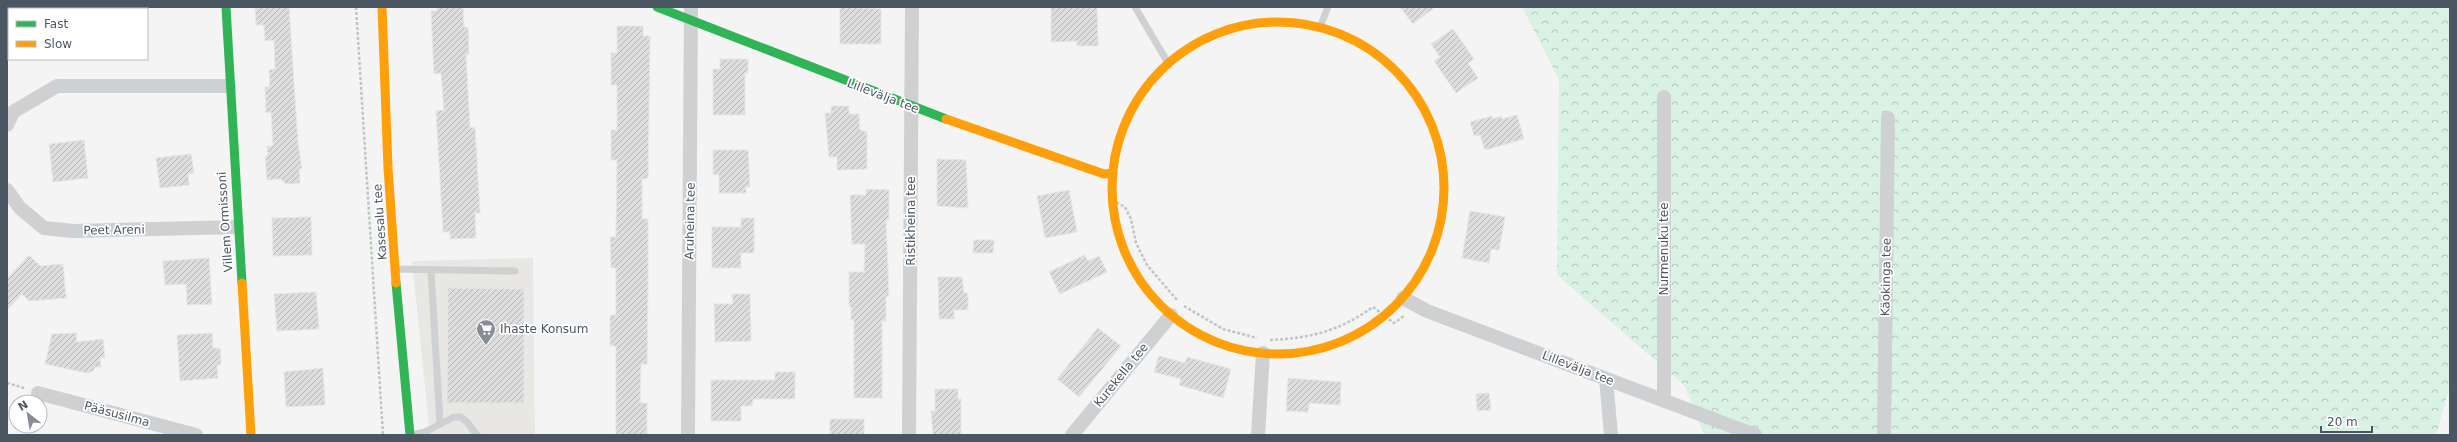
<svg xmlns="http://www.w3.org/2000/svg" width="2457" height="442" font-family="'DejaVu Sans',sans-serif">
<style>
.commercial{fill:#e8e7e3}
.forest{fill:url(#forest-crowns)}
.building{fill:url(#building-hatch);stroke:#e5e6e7}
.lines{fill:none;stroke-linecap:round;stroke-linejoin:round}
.path{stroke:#bcc7c4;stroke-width:2.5;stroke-dasharray:3 2;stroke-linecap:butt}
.lane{stroke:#ced0d2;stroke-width:7}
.street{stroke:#ced0d2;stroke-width:14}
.fast{stroke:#30b455;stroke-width:9}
.slow{stroke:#ff9f0a;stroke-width:9}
.labels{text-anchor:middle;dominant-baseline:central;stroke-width:3.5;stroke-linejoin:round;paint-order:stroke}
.street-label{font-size:12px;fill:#4a5661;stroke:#fff}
.poi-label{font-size:12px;fill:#4a5661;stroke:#fff;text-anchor:start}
</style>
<defs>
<pattern id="forest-crowns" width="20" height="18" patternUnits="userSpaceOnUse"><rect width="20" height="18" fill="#d9f2e3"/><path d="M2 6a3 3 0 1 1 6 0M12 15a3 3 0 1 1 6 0" fill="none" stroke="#b2c7bb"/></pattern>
<pattern id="building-hatch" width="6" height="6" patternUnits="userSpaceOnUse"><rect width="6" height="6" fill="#ddddde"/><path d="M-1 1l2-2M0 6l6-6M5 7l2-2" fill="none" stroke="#b5b6b7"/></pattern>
</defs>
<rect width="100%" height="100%" fill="#f4f4f4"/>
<path class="commercial" d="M533 258 535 435H430L412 261Z"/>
<path class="forest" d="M1522 7H2450V385L2436 435H1704L1685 386 1557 275 1559 80Z"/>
<path class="building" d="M289 7 298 144 302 169H299L300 183 286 184 281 179 267 180 265 157 268 155 267 146H273L271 112 266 113 265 87H270L269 70 275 69 274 40 265 41 264 25H256L255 8Z
M437 7H463L464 27H468L469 54 466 55 470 128 475 127 480 213H475L476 238 450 239V232H443L436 111 444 110 441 73 434 74 431 11H437Z
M840 7 881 9V44H840Z
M1051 7 1097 8 1098 46H1077V41L1051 42Z
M1400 7H1435L1413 24Z
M617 26H643V36H650L648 178 642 179V219H648V286L647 364H641L640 403H647V435H616V346H610V315H616V268H611L610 237H616L617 160H611V130H617V85H611V53H617Z
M1453 29 1474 59 1468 63 1478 78 1456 93 1434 61 1440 57 1431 44Z
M720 59H748V73H745V115H713V69H720Z
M831 106H849V114H859L860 130 867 132V169L837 170V157H829L825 113H831Z
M1517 115 1524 139 1485 150 1480 135 1474 136 1470 122 1492 116 1493 119 1501 116 1502 119Z
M84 140 88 178 53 182 49 144Z
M713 150H748L750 187H746V193H719V175L713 174Z
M191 154 194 173 188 174 189 185 160 188 156 158Z
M937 159 966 160 968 208 937 206Z
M866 189 889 190V220H886L889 296H886V321H882V398H854V320H851V307L849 306V272H864L865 244H852L850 195H866Z
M1069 190 1077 232 1045 238 1037 196Z
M1470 211 1505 217 1499 250 1491 249 1489 263 1462 258Z
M311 217 312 255 273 256 272 218Z
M741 218H754V253H741V268H712V227H741Z
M974 240H994L993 253H973Z
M29 255 40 266 63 264 66 298 29 301 22 294 7 310V279Z
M1085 255 1088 261 1099 256 1107 272 1060 294 1049 272Z
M209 258 212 304 187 305 186 284 165 285 163 261Z
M938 277H962L964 293H968V310H954V319H939Z
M448 288 524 289V403H447Z
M316 292 319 329 277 331 274 294Z
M732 294H750L751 341 715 342 714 304H733Z
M1098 328 1121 346 1079 397 1057 379Z
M77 333 76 342 103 339 105 358H100L101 367H95L93 371 87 373 45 364 52 334Z
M212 333 213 348H220L221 365H217L218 378 180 381 177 335Z
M1159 356 1185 363 1187 357 1231 369 1223 398 1179 385 1181 379 1154 372Z
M323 368 325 405 286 407 284 372Z
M775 372H795V399H753L752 406H741V421H711V380H775Z
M1288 378 1341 382 1340 405 1309 403 1308 412 1286 411Z
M935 389H958V399H961V435H933L931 411H935Z
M1489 393 1491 410 1477 411 1476 394Z
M830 419H864V435H830Z"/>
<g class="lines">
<path class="path" d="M356 7 383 435
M1112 200 1125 207 1131 219 1136 243 1147 265 1177 300
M1184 306 1223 329 1257 338
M1270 340C1312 338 1339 331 1373 307L1394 323 1404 316
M7 383 24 388"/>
<path class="lane" d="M1135 7 1168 63
M1320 27 1328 7
M395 269 515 271
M431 271 440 423
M412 435 425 432 454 417H461L467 422 477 435"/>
<path class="street" d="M1664 97V400
M7 125 13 112 57 86H229
M7 190 20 208 44 228 73 231 237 227
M1403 298 1427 311 1755 435
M1606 379 1611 435
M38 393 196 435
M688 435 691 7
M909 435 912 7
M1072 435 1171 315
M1258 435 1263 353
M1884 435 1888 118"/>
<path class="fast" d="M226 7 242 283
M657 7 946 119
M396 283 410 435"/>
<path class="slow" d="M382 7 388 168 396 283
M1112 188a166 166 0 1 1 332 0a166 166 0 1 1-332 0Z
M946 119 1104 174 1113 173
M242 283 251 435"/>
</g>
<defs>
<symbol id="supermarket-pin" viewBox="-11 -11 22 30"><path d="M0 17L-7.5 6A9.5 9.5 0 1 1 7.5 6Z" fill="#868d94" stroke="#fff"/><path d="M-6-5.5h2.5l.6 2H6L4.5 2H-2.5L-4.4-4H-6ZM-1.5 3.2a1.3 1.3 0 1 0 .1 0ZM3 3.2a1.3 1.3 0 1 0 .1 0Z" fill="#fff"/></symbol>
</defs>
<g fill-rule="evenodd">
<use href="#supermarket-pin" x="475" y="318" width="22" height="30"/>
</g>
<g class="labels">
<g class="street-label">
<text transform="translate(883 96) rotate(21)">Lillevälja tee</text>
<text transform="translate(690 221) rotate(-89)">Aruheina tee</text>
<text transform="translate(911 221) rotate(-90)">Ristikheina tee</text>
<text transform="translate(225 222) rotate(-94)">Villem Ormissoni</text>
<text transform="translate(380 222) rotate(-94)">Kasesalu tee</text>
<text transform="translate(114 230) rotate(-1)">Peet Areni</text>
<text transform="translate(1664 249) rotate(-90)">Nurmenuku tee</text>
<text transform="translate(1886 277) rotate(-89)">Käokinga tee</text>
<text transform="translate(1578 368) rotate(21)">Lillevälja tee</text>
<text transform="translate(1121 375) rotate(-51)">Kurekella tee</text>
<text transform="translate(117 414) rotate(15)">Pääsusilma</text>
</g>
<g class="poi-label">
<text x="500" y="329">Ihaste Konsum</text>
</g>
</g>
<rect width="2457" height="442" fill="none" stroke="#4a5661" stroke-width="16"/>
<rect x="8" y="8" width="140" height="52" fill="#ffffff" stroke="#b7bbc0"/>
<rect x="16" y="21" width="20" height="6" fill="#30b455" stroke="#b7bbc0"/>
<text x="44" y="28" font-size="12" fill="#4a5661">Fast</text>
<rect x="16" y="41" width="20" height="6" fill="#ff9f0a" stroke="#b7bbc0"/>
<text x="44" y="48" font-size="12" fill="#4a5661">Slow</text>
<g transform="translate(28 414) rotate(329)"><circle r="19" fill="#ffffff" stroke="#b7bbc0"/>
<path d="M0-3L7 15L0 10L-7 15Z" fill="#868d94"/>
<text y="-6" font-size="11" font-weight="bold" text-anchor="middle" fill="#4a5661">N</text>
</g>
<path d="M2321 426v6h51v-6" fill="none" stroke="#4a5661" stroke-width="2"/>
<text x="2327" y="426" font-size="12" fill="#4a5661" stroke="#ffffff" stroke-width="3" paint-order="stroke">20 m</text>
</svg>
